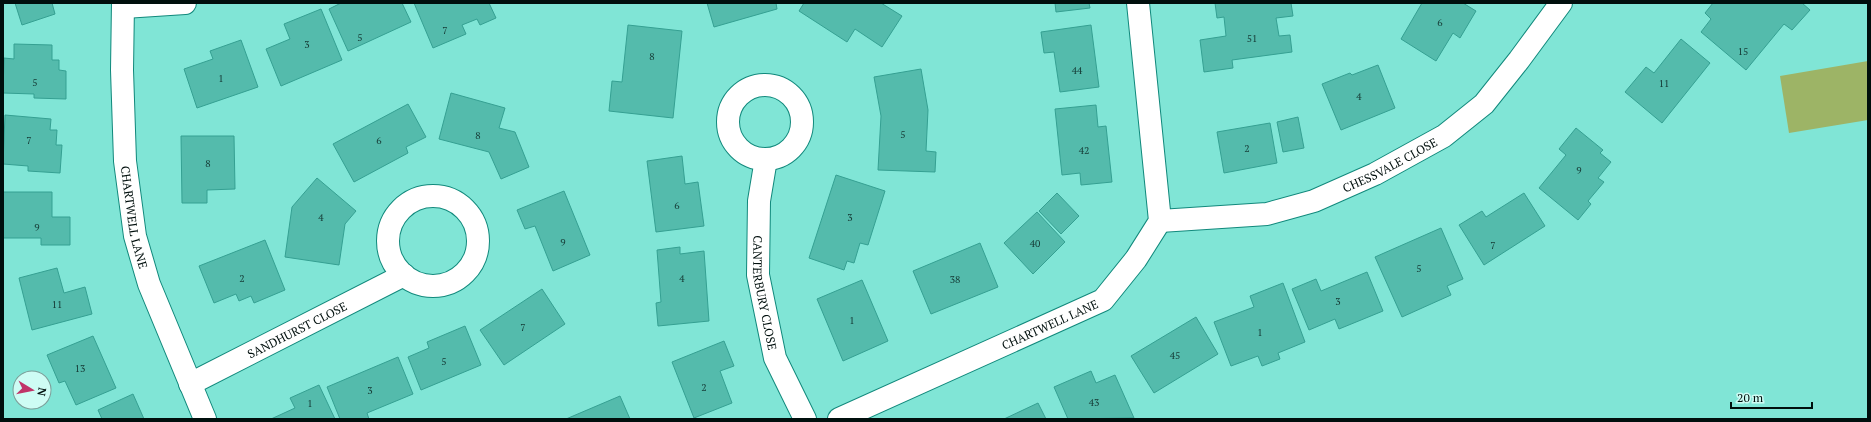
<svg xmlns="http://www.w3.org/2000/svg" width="1871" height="422" font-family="'PT Serif',serif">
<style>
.green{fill:#9db466}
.building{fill:#54bbac;stroke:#35a092}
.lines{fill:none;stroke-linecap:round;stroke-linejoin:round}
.street-casing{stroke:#11897c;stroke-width:24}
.street{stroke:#fff;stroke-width:22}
.labels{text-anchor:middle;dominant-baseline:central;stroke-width:3.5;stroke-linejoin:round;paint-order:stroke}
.number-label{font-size:10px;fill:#153a35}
.street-label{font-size:12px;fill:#000f0d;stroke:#cefcf4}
</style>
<rect width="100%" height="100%" fill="#80e5d6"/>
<path class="green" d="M1868 61V120L1789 133 1780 76Z"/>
<path class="building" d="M15 3H52L55 14 22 25Z
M341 3H402L411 22 348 51 329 9Z
M414 3H489L496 18 480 25 477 19 462 25 466 34 433 48Z
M707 3H776L777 9 714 27Z
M804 3H881L902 16 882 47 855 29 847 42 799 11Z
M1055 3H1089L1090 8 1056 12Z
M1215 3H1291L1293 16 1276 18 1279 36 1290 35 1292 52 1232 60 1233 68 1204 72 1200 40 1226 36 1224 17 1217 18Z
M1422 3H1463L1476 11 1460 38 1453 33 1436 61 1401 39Z
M1713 3H1802L1810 10 1792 30 1784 24 1746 70 1701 32 1711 19 1705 13Z
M321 9 342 60 281 86 266 49 290 39 284 24Z
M628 25 682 31 673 118 609 111 612 81 622 82Z
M1091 25 1099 87 1060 92 1054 52 1044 53 1041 32Z
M1681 39 1710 63 1662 123 1625 92 1646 67 1654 73Z
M241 40 258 87 197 108 184 69 213 59 210 51Z
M14 44 52 45V60H59V70L66 71V99L34 98V94L3 93 4 58 14 59Z
M1378 65 1395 108 1341 130 1322 84 1350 73 1352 75Z
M921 69 928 110 926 151 936 152 935 172 878 170 881 116 874 77Z
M451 93 505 108 499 128 515 132 529 167 501 179 489 152 439 139Z
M408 104 426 137 406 147 408 153 354 182 333 144Z
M1096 105 1098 127 1106 126 1112 182 1081 185 1080 173 1062 175 1055 109Z
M5 115 51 119 50 130H57L56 145H62L60 173 28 171V166L3 164Z
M1298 117 1304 148 1283 152 1277 122Z
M1270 123 1277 163 1224 173 1217 132Z
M1576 128 1603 150 1600 153 1611 162 1598 178 1604 182 1588 201 1591 204 1578 220 1539 188 1566 155 1559 149Z
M181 136H234L235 189 207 190V203H182Z
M682 156 685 184 698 182 704 226 656 232 647 161Z
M836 175 885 191 868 245 860 243 854 263 847 261 844 270 809 258Z
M317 178 356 211 345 224 339 265 285 257 292 207Z
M564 191 590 255 553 271 535 226 525 229 517 210Z
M3 192H52V217H70V245H41V238H3Z
M1057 193 1079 216 1061 234 1039 211Z
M1524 193 1545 226 1484 265 1459 225 1482 211 1486 217Z
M1037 212 1065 242 1033 274 1004 243Z
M1441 228 1463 279 1447 286 1451 295 1402 317 1375 257Z
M265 240 285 290 254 303 251 296 239 301 236 294 214 303 199 266Z
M980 243 998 287 931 314 913 271Z
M680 247V254L704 251 709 321 658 326 656 303 661 302 657 250Z
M57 268 64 293 85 287 92 314 32 330 19 278Z
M1367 272 1383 311 1339 329 1335 319 1309 330 1292 289 1316 279 1321 291Z
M862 280 888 341 843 361 817 299Z
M1283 283 1305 342 1278 353 1280 359 1262 366 1258 356 1231 366 1214 322 1254 307 1250 296Z
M542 289 565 324 504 365 480 330Z
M1196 317 1218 354 1154 393 1131 356Z
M465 326 481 365 421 390 408 357 429 348 427 342Z
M93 336 116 388 76 405 65 381 59 383 47 355Z
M724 341 734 366 720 371 732 403 694 418 672 362Z
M398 357 413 394 367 413 369 419H340L327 387Z
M1091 371 1096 383 1115 375 1134 418 1068 419 1054 387Z
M319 385 335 419H271L295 408 290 398Z
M133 394 144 419H102L98 410Z
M620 396 630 419H566Z
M1038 403 1046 419H1004Z"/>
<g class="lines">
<defs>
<g id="street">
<path id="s1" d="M123 3 122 70 125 161 135 236 149 284 205 419"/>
<path d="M124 7 185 3"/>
<circle cx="765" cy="122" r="37"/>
<path id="s2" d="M766 159 759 201 758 275 775 358 805 419"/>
<circle cx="433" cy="241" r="45"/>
<path id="s3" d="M1160 221 1267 214 1314 201 1375 174 1444 136 1484 104 1519 60 1561 3"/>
<path id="s4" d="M190 384 404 275"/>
<path id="s5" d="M839 419 1103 300 1136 259 1160 221 1138 3"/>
</g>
</defs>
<use href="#street" class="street-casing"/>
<use href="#street" class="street"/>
</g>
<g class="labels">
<g class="number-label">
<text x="1440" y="22">6</text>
<text x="445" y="30">7</text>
<text x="360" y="37">5</text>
<text x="1252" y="38">51</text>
<text x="307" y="44">3</text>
<text x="1743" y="51">15</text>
<text x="652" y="56">8</text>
<text x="1077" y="70">44</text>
<text x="221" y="78">1</text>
<text x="35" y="82">5</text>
<text x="1664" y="83">11</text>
<text x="1359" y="96">4</text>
<text x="903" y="134">5</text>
<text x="478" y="135">8</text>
<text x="29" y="140">7</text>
<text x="379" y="140">6</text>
<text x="1247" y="148">2</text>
<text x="1084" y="150">42</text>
<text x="208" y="163">8</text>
<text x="1579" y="170">9</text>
<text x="677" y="205">6</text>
<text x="321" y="217">4</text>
<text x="850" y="217">3</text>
<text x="37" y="227">9</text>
<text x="563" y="242">9</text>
<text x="1035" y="243">40</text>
<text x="1493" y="245">7</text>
<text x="1419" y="268">5</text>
<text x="242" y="278">2</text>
<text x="682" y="278">4</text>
<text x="955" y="279">38</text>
<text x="1338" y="301">3</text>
<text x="57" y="304">11</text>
<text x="852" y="320">1</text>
<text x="523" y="327">7</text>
<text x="1260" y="332">1</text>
<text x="1175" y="355">45</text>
<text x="444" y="361">5</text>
<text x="80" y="368">13</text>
<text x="704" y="387">2</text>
<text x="370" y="390">3</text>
<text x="1094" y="402">43</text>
<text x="310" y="403">1</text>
</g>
<g class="street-label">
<text stroke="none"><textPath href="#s3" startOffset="240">CHESSVALE CLOSE</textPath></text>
<text stroke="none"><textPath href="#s1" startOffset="215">CHARTWELL LANE</textPath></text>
<text stroke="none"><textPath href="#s2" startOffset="135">CANTERBURY CLOSE</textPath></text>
<text stroke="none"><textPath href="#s5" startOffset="231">CHARTWELL LANE</textPath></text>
<text stroke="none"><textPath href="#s4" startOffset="120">SANDHURST CLOSE</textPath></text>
</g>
</g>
<rect width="1871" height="422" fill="none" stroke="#000f0d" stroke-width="8"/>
<g transform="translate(32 390) rotate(100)"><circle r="19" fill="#cefcf4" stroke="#7c9d98"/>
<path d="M0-3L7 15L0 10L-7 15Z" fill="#c03468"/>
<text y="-6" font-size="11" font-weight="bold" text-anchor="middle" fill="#000f0d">N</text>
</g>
<path d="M1731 402v6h81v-6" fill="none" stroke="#000f0d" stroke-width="2"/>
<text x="1737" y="402" font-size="12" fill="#000f0d" stroke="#cefcf4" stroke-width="3" paint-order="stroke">20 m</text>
</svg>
